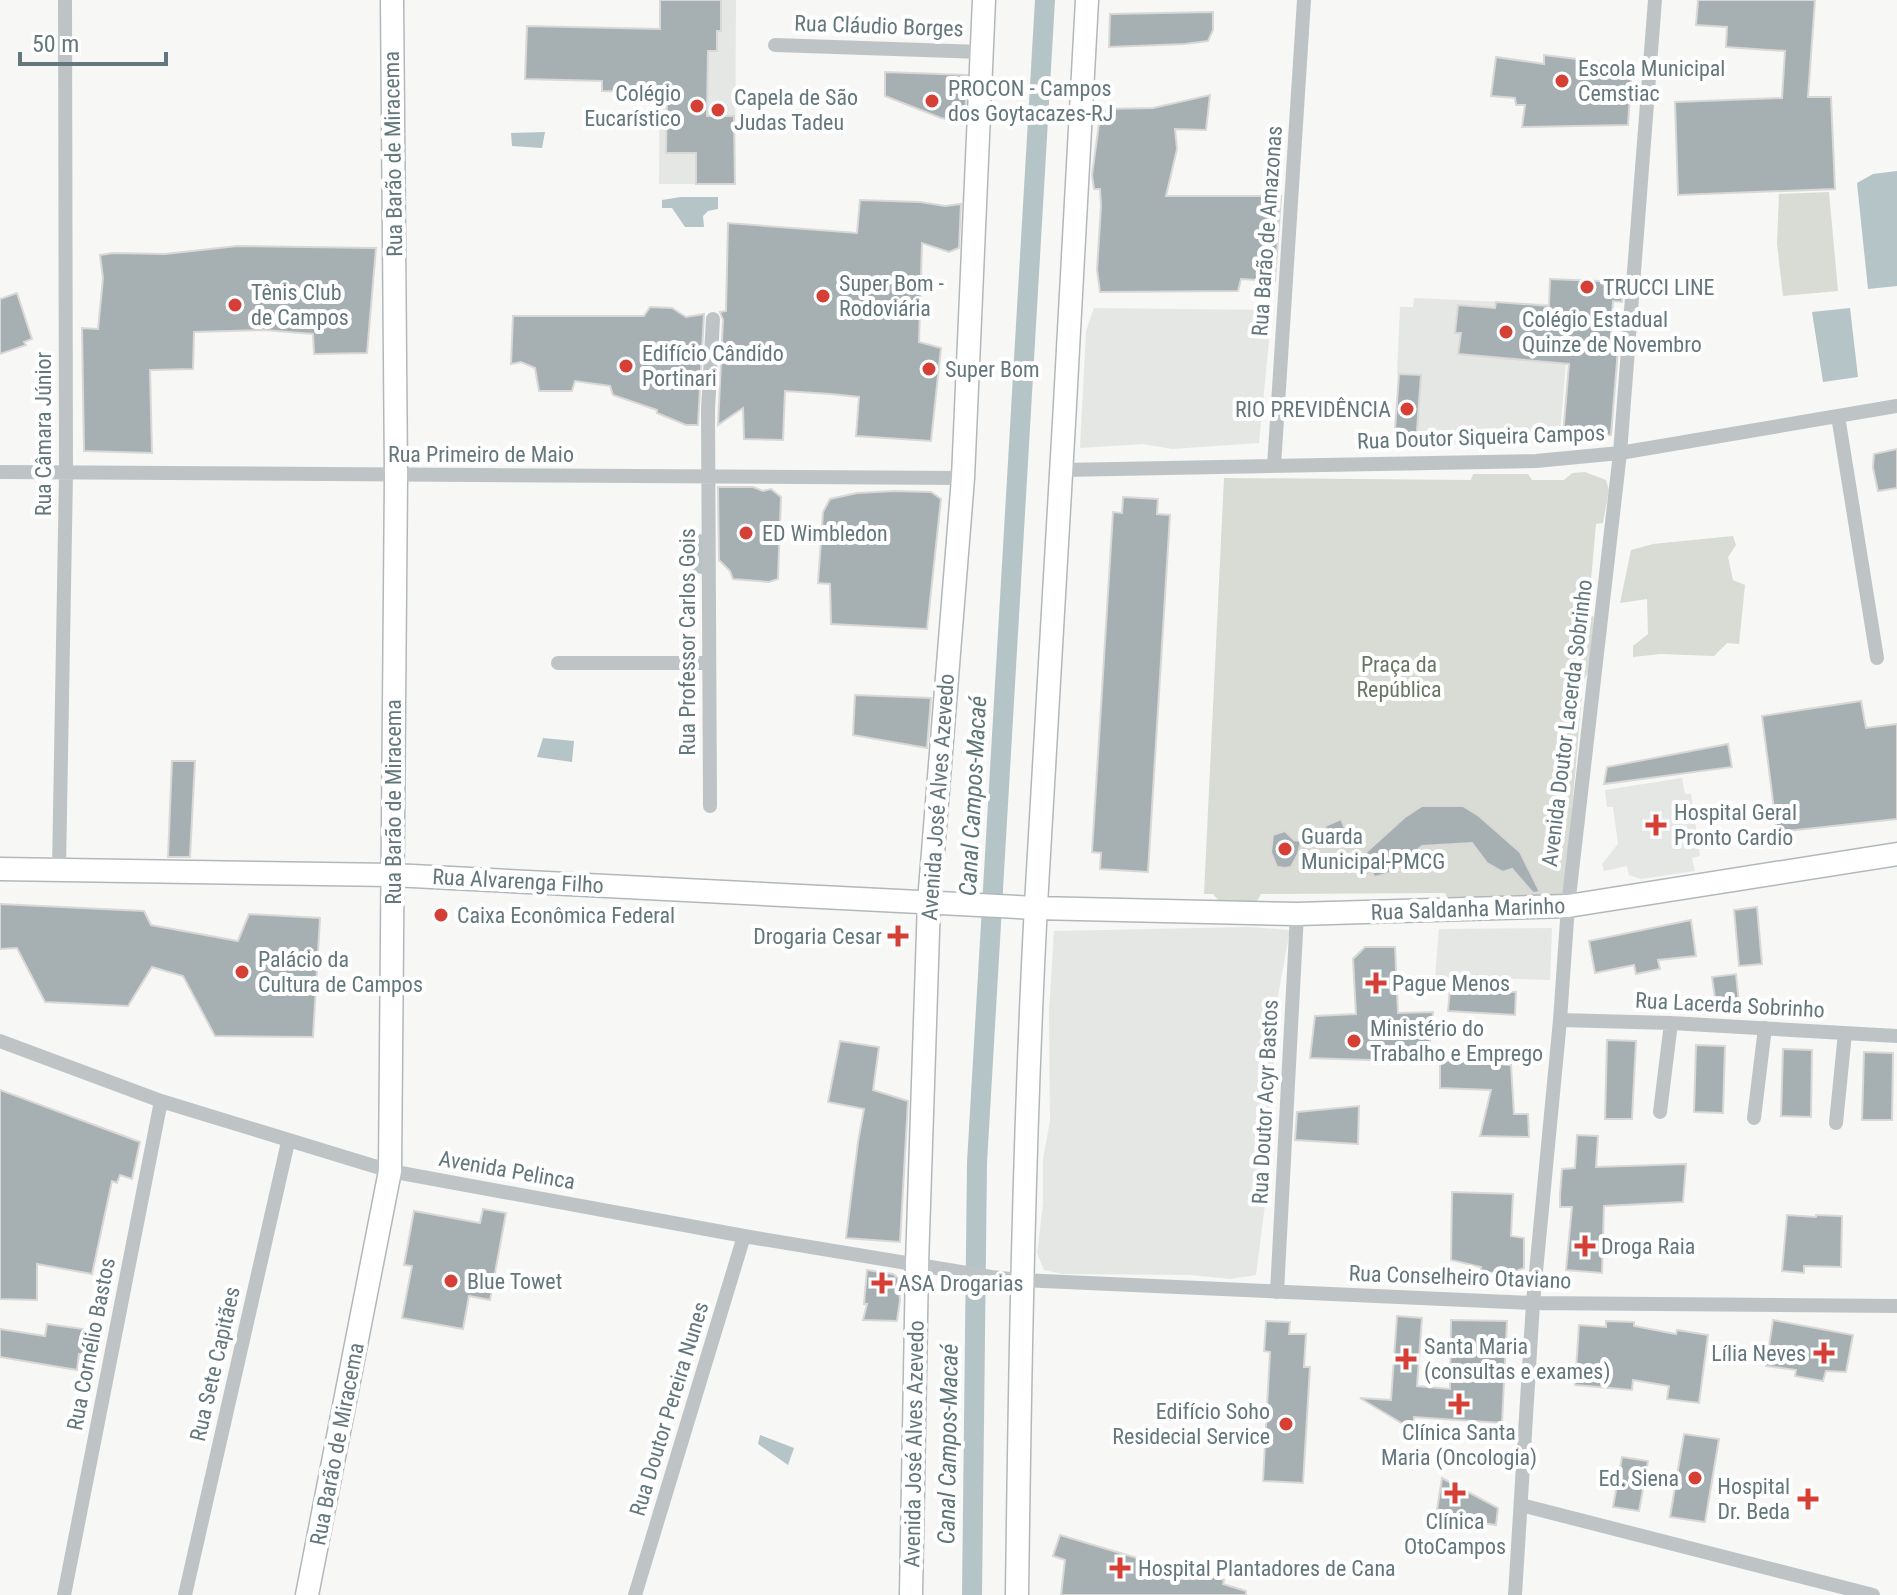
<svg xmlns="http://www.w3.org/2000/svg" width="1897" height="1595" font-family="'Roboto Condensed',sans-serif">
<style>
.built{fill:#e5e7e5}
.green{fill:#d8dcd4}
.water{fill:#b5c4c6}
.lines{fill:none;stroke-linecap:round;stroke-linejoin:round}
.canal{stroke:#b5c4c6;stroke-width:20}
.building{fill:#a6b0b3;stroke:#d9d8d7;stroke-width:2}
.secondary-casing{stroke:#b1b8bb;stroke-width:25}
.street{stroke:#bec4c6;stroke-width:14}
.secondary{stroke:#fff;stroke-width:22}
.poi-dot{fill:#d63f36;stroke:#fff;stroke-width:3}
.labels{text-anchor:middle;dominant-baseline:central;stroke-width:8;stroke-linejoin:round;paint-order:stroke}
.street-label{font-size:22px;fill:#64777d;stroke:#fff}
.poi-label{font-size:22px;fill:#64777d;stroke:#fff;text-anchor:start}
.park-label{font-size:22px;fill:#697663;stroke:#fff}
.water-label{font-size:24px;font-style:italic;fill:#5f7678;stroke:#fff}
</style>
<rect width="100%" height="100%" fill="#f7f7f5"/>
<path class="built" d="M660 0H736L735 184H659Z
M1414 298 1571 305 1559 444H1416L1421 376 1397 374 1400 307H1413Z
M1094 308 1269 310 1271 320 1259 443 1172 449 1143 444 1080 448 1086 331Z
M1682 778 1685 794H1691L1700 856 1692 858 1695 871 1641 879 1629 875 1627 866 1604 871 1602 864 1618 844 1613 807H1607L1605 790Z
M1250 927 1290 930 1277 1001 1266 1197 1256 1275 1230 1279 1190 1275 1063 1274 1044 1270 1037 1253 1043 1204V1159L1050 1121 1049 1012 1054 931Z
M1552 928 1550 980 1435 977 1439 929Z"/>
<path class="green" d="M1829 192 1838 291 1783 296 1777 244 1779 194Z
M1585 472 1606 480 1609 490 1603 523 1596 524 1588 613 1594 617C1591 635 1595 666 1583 681L1565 893 1553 896 1453 899 1447 898 1445 893 1261 894 1256 903 1220 902 1213 894H1204L1224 478 1471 480 1473 474H1528L1532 480H1564L1572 473Z
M1733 536 1736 545 1728 557 1733 580 1745 585 1739 644 1727 643 1714 656 1661 654 1633 657V646L1648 634 1647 599 1620 603 1631 550 1653 544Z"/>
<path class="water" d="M545 132 542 148 512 146 511 133Z
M1897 171V286L1868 289 1857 183 1873 174Z
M681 197H718V209L708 211 703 216 704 227H685L672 208H662V200Z
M1850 308 1858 377 1823 382 1812 312Z
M702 534V574L690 572 688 566 681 563 679 538Z
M543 738 574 741 572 762 537 757Z
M760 1435 794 1448 788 1465 758 1444Z"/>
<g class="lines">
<path class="canal" d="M972 1595 977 1163 1045 0"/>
</g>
<path class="building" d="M660 0H721V31H717V51H708L707 116H734L735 184H696V153H666L667 93 602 91V81L525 79 527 26 660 29Z
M1698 0H1815L1808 97H1831L1835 189 1678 195 1675 102 1782 98 1785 51 1726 47 1727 27 1696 25Z
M1213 12V30L1208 41 1185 44 1109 47 1110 14Z
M1544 55 1632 66 1628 125 1522 127 1525 105H1516L1515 98 1491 96 1496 57 1544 64Z
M885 72 967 75 965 122 941 118 885 96Z
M1210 95 1206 130 1175 129 1177 149 1166 196H1281L1275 281 1241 279 1238 291 1100 292 1097 270 1101 206 1100 189H1094L1092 175 1101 109 1153 108Z
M860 200 920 202 945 206 961 204 959 248 949 252 922 243 919 342 941 348 931 441 856 436 859 397 831 394 785 391 783 440 744 439 743 408 718 425 723 320 720 312 726 311 728 223 857 233Z
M237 246 376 248 367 353 314 354 313 334 264 330 194 332 193 369 150 370 152 453 84 451 82 328 98 329 103 278 100 255 113 253 165 254Z
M1550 279 1623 282 1622 302 1613 301 1610 348 1618 349 1611 435 1563 436 1569 364 1458 354 1461 333H1455L1458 305 1495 308 1496 302 1549 306Z
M17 293 32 339 24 342 26 345 0 354V299Z
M650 307 672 308 686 317 704 314 698 425H686L657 413V410L613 395 610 386 575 381 572 391H539L535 368 521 362 511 364 513 316H644Z
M1399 374 1421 375 1416 444 1394 443Z
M1897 449V488L1878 491 1873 468 1874 454Z
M718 487H753L763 491 771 489 781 497 778 579 769 582 733 579 730 571 719 560Z
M895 491 931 492 941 499 927 629 831 624 830 584 818 583 823 512 830 499 857 493Z
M1123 497 1158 499 1157 514 1170 515 1148 872 1100 869 1101 853 1092 852 1113 512 1122 513Z
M855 695 931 698 927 748 853 735Z
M1861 701 1866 728 1897 724V819L1777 832 1762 716Z
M1728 744 1732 767 1604 784 1607 767Z
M172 761H195L190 857H168Z
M1422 806H1463L1479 816 1520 852 1540 892 1533 893 1512 869 1503 872 1487 863 1472 843 1422 846 1393 872 1375 877 1371 872 1364 877 1352 865 1405 817Z
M1341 819 1348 837 1332 843 1325 826Z
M1285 831 1294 840 1301 841 1298 854 1291 867 1285 868 1277 867 1271 852 1273 835Z
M0 904 144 911 151 925 238 941 249 914 320 918 313 1037 215 1036 183 976 152 967 128 1006 45 1002 17 948 0 949Z
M1757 907 1762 964 1739 966 1734 910Z
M1691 920 1696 956 1658 960 1660 969 1636 974 1634 965 1595 973 1589 941Z
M1365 947H1395L1398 1013 1433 1012 1428 1062 1310 1058 1315 1016 1356 1014 1353 959Z
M1736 974 1739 1003 1716 1006 1712 977Z
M1450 988 1516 992 1515 1015 1448 1011Z
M1607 1040 1636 1041 1632 1119H1605Z
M840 1041 879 1047 873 1090 908 1101 900 1242 846 1238 858 1142 864 1109 828 1102Z
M1696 1045 1725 1046 1723 1113 1694 1112Z
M1783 1049 1812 1050 1811 1117 1781 1116Z
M1864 1052 1893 1053 1892 1120H1862Z
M1440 1060 1511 1065 1514 1114H1528L1529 1137 1480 1136 1491 1090 1440 1088Z
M0 1090 140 1142 132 1179 120 1175 117 1183 112 1181 92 1274 37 1264V1300L0 1299Z
M1359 1106 1358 1144 1295 1140 1297 1112Z
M1577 1135 1598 1136 1596 1167 1686 1164 1683 1202 1604 1206 1602 1273 1566 1270 1572 1207H1560V1195L1562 1169 1575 1168Z
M1452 1192 1513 1194 1511 1236 1524 1238V1268L1508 1274 1481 1272V1267L1451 1260Z
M483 1209 506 1213 490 1300 469 1296 463 1329 402 1318 412 1266 404 1265 414 1211 480 1223Z
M1787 1215 1816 1217V1215L1842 1216 1841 1267 1804 1266V1273L1782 1271Z
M867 1270 893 1274 898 1278 900 1300 897 1321 863 1320 867 1304H864Z
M1397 1316 1422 1318 1417 1386 1450 1389 1451 1320 1507 1321 1502 1423 1414 1417 1413 1430 1360 1398 1391 1400Z
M1773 1320 1853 1335 1846 1372 1826 1371 1823 1381 1795 1376 1796 1370 1766 1366Z
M1266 1321 1290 1322 1289 1334H1306L1304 1367H1310L1303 1483 1263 1481 1270 1352 1264 1351Z
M1606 1321 1634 1322V1326L1676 1334 1677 1330 1708 1335 1699 1403 1667 1399 1669 1386 1633 1380 1632 1390 1575 1385 1579 1325 1606 1327Z
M47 1324 83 1329V1334L89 1335 86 1355 79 1354 77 1370 0 1357V1329L45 1336Z
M1684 1434 1719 1439 1705 1522 1670 1517Z
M1622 1457 1648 1461 1639 1511 1613 1507Z
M1442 1478 1498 1508 1496 1525 1436 1516Z
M1060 1535 1207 1579 1209 1575 1224 1580 1223 1584 1246 1591V1595H1061L1065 1560 1053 1556Z"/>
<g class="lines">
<defs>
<path id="secondary" d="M0 869 393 875 1036 908 1297 914 1568 906 1897 854
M307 1595 390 1171 396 476 392 0
M911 1595 917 1264 929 902 963 478 984 0
M1017 1595C1020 1365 1024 1135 1036 905 1053 603 1072 302 1087 0"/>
</defs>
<use href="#secondary" class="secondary-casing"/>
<path class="street" d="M775 45 982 52
M1838 416 1877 658
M1274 466 1304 0
M1063 470 1536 461 1620 453 1897 406
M0 472 963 478
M558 663H708
M710 806 708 410 713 319
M59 869 66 474 65 0
M1560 1020 1671 1023 1897 1036
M0 1041 161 1101 390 1171 744 1236 991 1277 1021 1280 1533 1303 1897 1306
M1660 1112 1671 1023
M1754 1118 1765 1028
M1836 1123 1845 1033
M1277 1292 1297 914
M1521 1505 1873 1595
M64 1595 161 1101
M185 1595 288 1142
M635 1595 744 1236
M1515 1595 1533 1303 1560 1020 1568 906 1620 453 1655 0"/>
<use href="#secondary" class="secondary"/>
</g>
<g class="poi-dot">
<circle cx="1562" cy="81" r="8"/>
<circle cx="932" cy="101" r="8"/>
<circle cx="697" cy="106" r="8"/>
<circle cx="718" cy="110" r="8"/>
<circle cx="1587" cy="287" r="8"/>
<circle cx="823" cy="296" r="8"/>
<circle cx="235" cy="305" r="8"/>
<circle cx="1506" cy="332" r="8"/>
<circle cx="626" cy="366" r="8"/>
<circle cx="929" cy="369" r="8"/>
<circle cx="1407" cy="409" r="8"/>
<circle cx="746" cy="533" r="8"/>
<path d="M1652 813h8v8h8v8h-8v8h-8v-8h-8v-8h8z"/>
<circle cx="1285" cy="849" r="8"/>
<circle cx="441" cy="915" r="8"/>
<path d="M894 924h8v8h8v8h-8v8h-8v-8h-8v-8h8z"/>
<circle cx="242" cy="972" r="8"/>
<path d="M1372 971h8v8h8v8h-8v8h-8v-8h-8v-8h8z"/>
<circle cx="1354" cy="1041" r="8"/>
<path d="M1581 1234h8v8h8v8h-8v8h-8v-8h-8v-8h8z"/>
<circle cx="451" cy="1281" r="8"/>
<path d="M878 1271h8v8h8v8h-8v8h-8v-8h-8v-8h8z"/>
<path d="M1820 1341h8v8h8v8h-8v8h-8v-8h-8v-8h8z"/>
<path d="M1402 1347h8v8h8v8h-8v8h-8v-8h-8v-8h8z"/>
<path d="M1455 1392h8v8h8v8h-8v8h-8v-8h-8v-8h8z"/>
<circle cx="1286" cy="1424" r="8"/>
<circle cx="1695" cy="1478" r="8"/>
<path d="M1451 1481h8v8h8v8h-8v8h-8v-8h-8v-8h8z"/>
<path d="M1804 1487h8v8h8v8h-8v8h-8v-8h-8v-8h8z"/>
<path d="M1116 1556h8v8h8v8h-8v8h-8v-8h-8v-8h8z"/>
</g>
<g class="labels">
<g class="street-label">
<text transform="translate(879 26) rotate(2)">Rua Cláudio Borges</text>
<text transform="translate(393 154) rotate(-91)">Rua Barão de Miracema</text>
<text transform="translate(1267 231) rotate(-86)">Rua Barão de Amazonas</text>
<text transform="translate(43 434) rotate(-90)">Rua Câmara Júnior</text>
<text transform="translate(1481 437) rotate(-2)">Rua Doutor Siqueira Campos</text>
<text x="481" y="454">Rua Primeiro de Maio</text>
<text transform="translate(687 642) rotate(-90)">Rua Professor Carlos Gois</text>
<text transform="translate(1567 723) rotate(-83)">Avenida Doutor Lacerda Sobrinho</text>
<text transform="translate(938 797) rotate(-86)">Avenida José Alves Azevedo</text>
<text transform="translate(393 802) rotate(-90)">Rua Barão de Miracema</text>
<text transform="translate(518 881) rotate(3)">Rua Alvarenga Filho</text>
<text transform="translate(1468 909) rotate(-2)">Rua Saldanha Marinho</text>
<text transform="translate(1730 1005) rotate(3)">Rua Lacerda Sobrinho</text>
<text transform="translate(1265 1102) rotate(-87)">Rua Doutor Acyr Bastos</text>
<text transform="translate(507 1170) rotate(10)">Avenida Pelinca</text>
<text transform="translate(1460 1277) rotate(2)">Rua Conselheiro Otaviano</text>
<text transform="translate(91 1344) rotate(-79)">Rua Cornélio Bastos</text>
<text transform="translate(215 1364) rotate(-77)">Rua Sete Capitães</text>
<text transform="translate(669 1409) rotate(-73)">Rua Doutor Pereira Nunes</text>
<text transform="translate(337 1444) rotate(-79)">Rua Barão de Miracema</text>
<text transform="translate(914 1444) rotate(-89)">Avenida José Alves Azevedo</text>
</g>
<g class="poi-label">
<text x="1578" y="68">Escola Municipal<tspan x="1578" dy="25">Cemstiac</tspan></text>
<text x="948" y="88">PROCON - Campos<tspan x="948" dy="25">dos Goytacazes-RJ</tspan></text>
<text x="681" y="93" text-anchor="end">Colégio<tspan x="681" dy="25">Eucarístico</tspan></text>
<text x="734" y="97">Capela de São<tspan x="734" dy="25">Judas Tadeu</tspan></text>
<text x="839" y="283">Super Bom -<tspan x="839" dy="25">Rodoviária</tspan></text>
<text x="1603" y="287">TRUCCI LINE</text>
<text x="251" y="292">Tênis Club<tspan x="251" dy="25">de Campos</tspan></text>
<text x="1522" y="319">Colégio Estadual<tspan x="1522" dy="25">Quinze de Novembro</tspan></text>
<text x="642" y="353">Edifício Cândido<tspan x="642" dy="25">Portinari</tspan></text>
<text x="945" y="369">Super Bom</text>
<text x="1391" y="409" text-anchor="end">RIO PREVIDÊNCIA</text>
<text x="762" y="533">ED Wimbledon</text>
<text x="1674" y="812">Hospital Geral<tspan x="1674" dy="25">Pronto Cardio</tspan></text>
<text x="1301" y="836">Guarda<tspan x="1301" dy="25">Municipal-PMCG</tspan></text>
<text x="457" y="915">Caixa Econômica Federal</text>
<text x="882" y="936" text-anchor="end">Drogaria Cesar</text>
<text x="258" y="959">Palácio da<tspan x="258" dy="25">Cultura de Campos</tspan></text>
<text x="1392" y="983">Pague Menos</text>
<text x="1370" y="1028">Ministério do<tspan x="1370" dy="25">Trabalho e Emprego</tspan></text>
<text x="1601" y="1246">Droga Raia</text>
<text x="467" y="1281">Blue Towet</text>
<text x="898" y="1283">ASA Drogarias</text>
<text x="1424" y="1346">Santa Maria<tspan x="1424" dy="25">(consultas e exames)</tspan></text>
<text x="1806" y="1353" text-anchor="end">Lília Neves</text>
<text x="1270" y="1411" text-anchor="end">Edifício Soho<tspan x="1270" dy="25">Residecial Service</tspan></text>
<text x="1459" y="1432" text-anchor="middle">Clínica Santa<tspan x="1459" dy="25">Maria (Oncologia)</tspan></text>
<text x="1679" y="1478" text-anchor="end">Ed. Siena</text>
<text x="1790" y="1486" text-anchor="end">Hospital<tspan x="1790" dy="25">Dr. Beda</tspan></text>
<text x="1455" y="1521" text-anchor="middle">Clínica<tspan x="1455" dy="25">OtoCampos</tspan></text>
<text x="1138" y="1568">Hospital Plantadores de Cana</text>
</g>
<g class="park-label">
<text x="1399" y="664">Praça da<tspan x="1399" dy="25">República</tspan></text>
</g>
<g class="water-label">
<text transform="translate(973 796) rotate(-87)">Canal Campos-Macaé</text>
<text transform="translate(948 1444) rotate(-89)">Canal Campos-Macaé</text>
</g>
</g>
<path d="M20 52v12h146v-12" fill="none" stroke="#64777d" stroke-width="4"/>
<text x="32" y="52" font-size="24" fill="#64777d" stroke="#ffffff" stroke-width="6" paint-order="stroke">50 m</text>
</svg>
